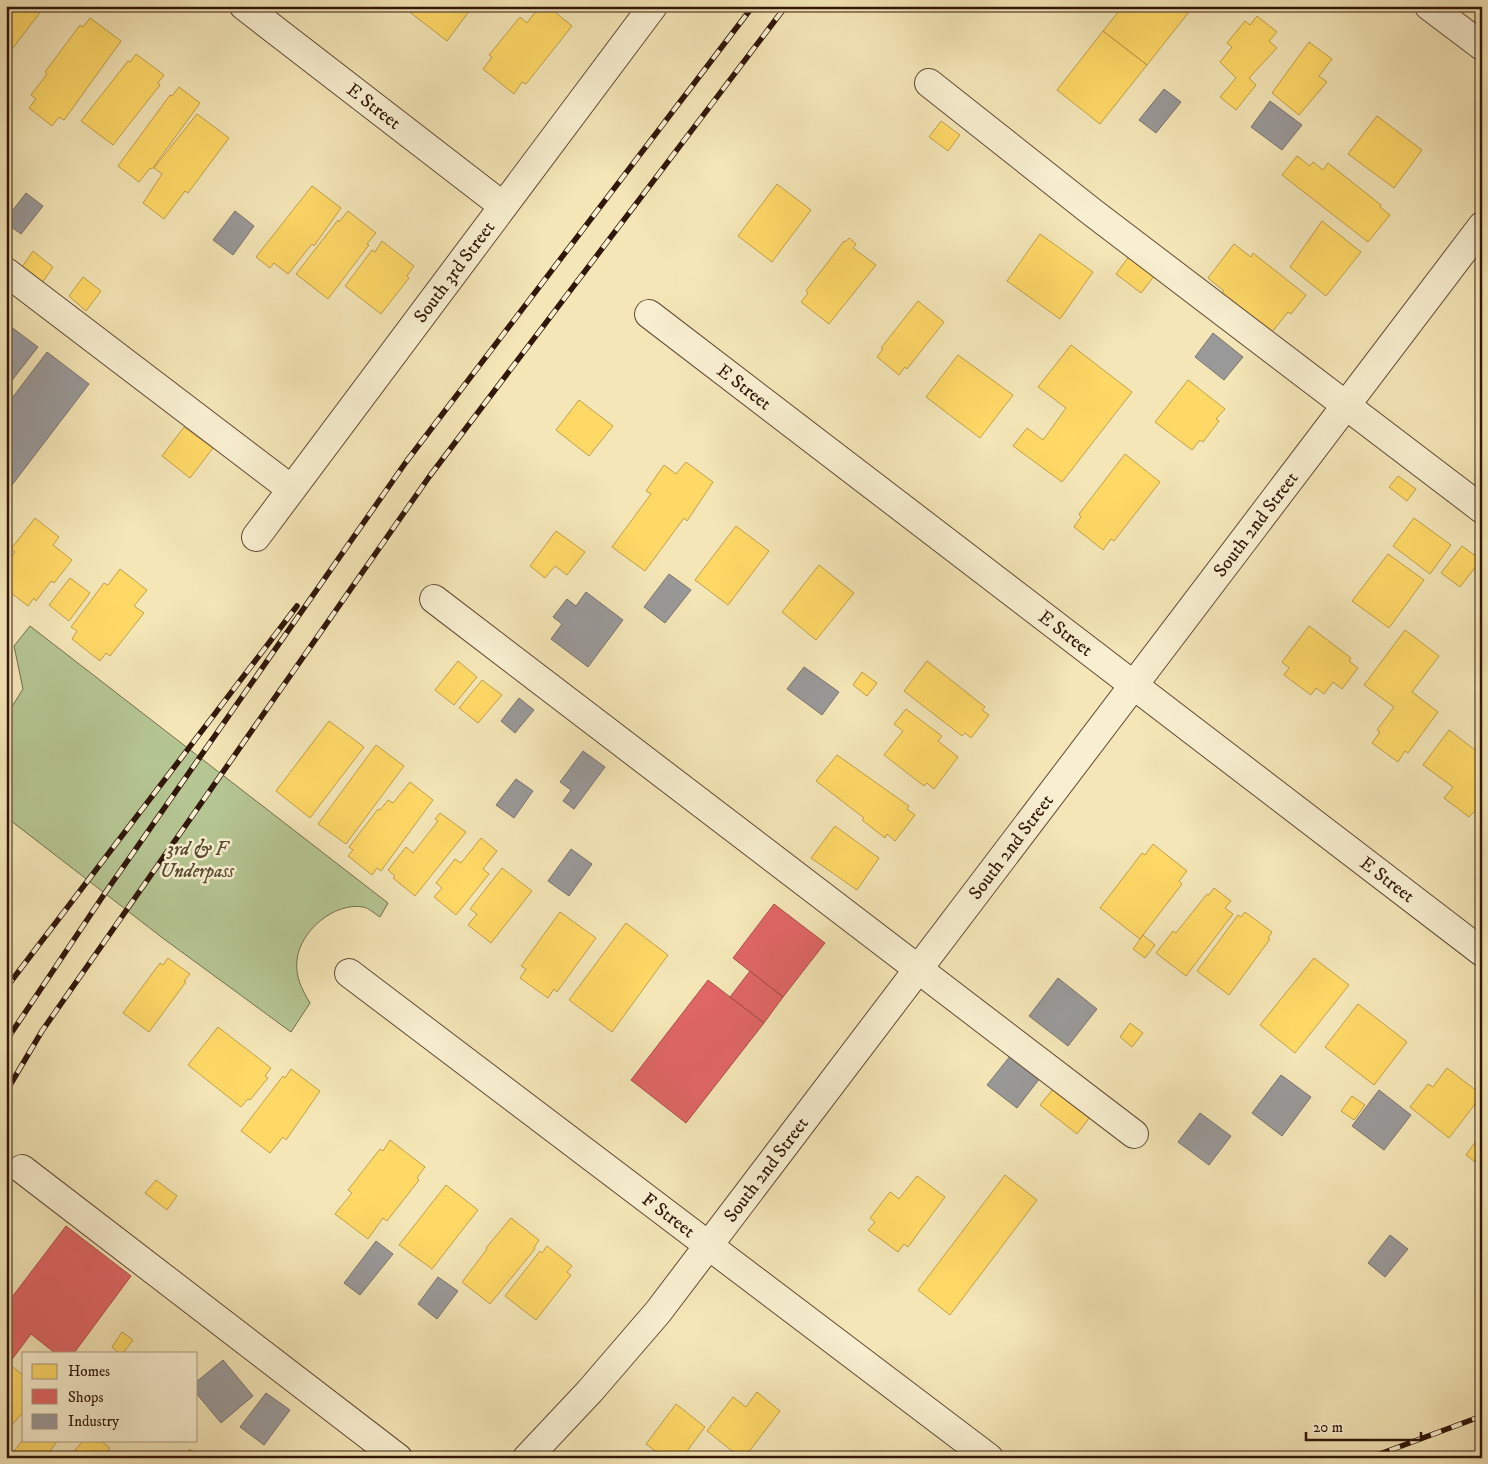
<svg xmlns="http://www.w3.org/2000/svg" width="1488" height="1464" font-family="'IM FELL DW Pica',serif">
<style>
.green{fill:#b5c693;stroke:#736e4e}
.homes{fill:#ffd966;stroke:#c19e4a}
.shops{fill:#e06666;stroke:#ac4e4a}
.industry{fill:#999;stroke:#7a726e}
.lines{fill:none;stroke-linecap:round;stroke-linejoin:round}
.minor-casing{stroke:#624a35;stroke-width:30}
.minor{stroke:#f8efd0;stroke-width:28}
.rail-casing{stroke:#31160a;stroke-width:5.5}
.rail{stroke:#f8efd0;stroke-width:4;stroke-dasharray:11;stroke-linecap:butt}
.labels{text-anchor:middle;dominant-baseline:central;stroke-width:5;stroke-linejoin:round;paint-order:stroke}
.street-label{font-size:19px;fill:#31160a;stroke:#f8efd0}
.park-label{font-size:19px;font-style:italic;fill:#594b33;stroke:#f8efd0}
</style>
<rect width="100%" height="100%" fill="#f4e6b7"/>
<filter id="stains"><feTurbulence type="fractalNoise" baseFrequency=".004" numOctaves="4"/><feColorMatrix values="0 0 0 0 .2 0 0 0 0 .09 0 0 0 0 .02 0 0 0 .5 -.17"/></filter>
<radialGradient id="worn" r=".72"><stop offset=".6" stop-color="#630" stop-opacity="0"/><stop offset="1" stop-color="#630" stop-opacity=".3"/></radialGradient>
<path class="green" d="M30 626 388 903 380 917C375 914 369 908 363 907 334 902 300 931 297 960 295 976 302 990 310 1003L291 1032 164 939 6 817V716L23 689 14 646Z"/>
<path class="homes" d="M6 6H45L6 57Z
M410 6H473L447 41 407 10Z
M540 6 549 10 550 8 572 26 526 84 522 82 514 94 483 69 492 57 489 55 520 17 527 23Z
M1123 6H1189L1192 8 1147 65 1103 31Z
M1257 16 1277 32 1269 41 1277 48 1249 78 1256 85 1236 110 1220 97 1236 78 1220 62 1232 47 1227 43 1245 21 1250 25Z
M90 18 121 41 64 120 59 117 52 126 29 108 36 99 31 95 47 74 45 72 80 25 83 27Z
M1103 31 1147 65 1100 124 1057 90Z
M1309 42 1332 59 1319 76 1327 82 1299 115 1272 93Z
M136 54 164 75 158 83 160 85 113 145 81 121 128 61 130 62Z
M179 87 200 103 152 169 150 168 139 182 118 166 170 95 172 96Z
M197 114 229 138 188 193 185 191 164 219 143 203 162 174 154 168Z
M1377 116 1422 150 1394 188 1348 154Z
M941 121 960 135 948 151 929 137Z
M1297 156 1310 166 1313 162 1323 170 1328 163 1381 205 1380 207 1390 215 1368 242 1282 175Z
M777 184 811 210 772 262 738 236Z
M312 186 341 208 314 246 312 244 288 274 274 263 270 268 256 257Z
M348 211 376 233 367 244 369 245 328 299 296 274 338 220 339 222Z
M1322 221 1361 252 1326 296 1290 267Z
M1040 234 1093 272 1060 319 1007 281Z
M849 238 856 244 853 248 876 265 829 324 801 302 808 293 806 291 844 241 845 242Z
M382 241 414 266 407 276 409 278 381 314 345 286 372 250 375 252Z
M1234 244 1251 257 1253 253 1306 295 1291 314 1288 312 1272 332 1222 293 1224 291 1208 278Z
M33 251 53 267 42 283 22 267Z
M1130 255 1155 275 1141 293 1116 274Z
M83 277 101 291 86 311 69 296Z
M918 301 944 322 907 369 905 367 899 375 877 357 883 349 881 348Z
M1071 345 1132 392 1062 482 1013 446 1027 428 1043 440 1066 408 1038 387Z
M958 355 1013 395 980 438 926 397Z
M1188 380 1225 409 1216 419 1219 421 1203 442 1200 440 1192 450 1155 422Z
M579 400 613 426 589 456 556 430Z
M184 427 213 448 190 478 162 456Z
M1125 454 1160 482 1114 541 1111 539 1103 550 1074 527 1081 517 1079 514Z
M686 462 713 482 687 521 684 518 645 571 612 547 651 494 646 491 664 465 676 474Z
M1398 476 1416 489 1407 501 1389 487Z
M35 518 59 537 53 545 72 560 54 583 51 581 36 601 34 598 28 606 6 589V564L15 552 11 549Z
M1414 518 1451 545 1430 574 1393 546Z
M736 526 769 551 728 605 695 580Z
M556 531 585 552 567 575 555 566 545 578 530 566Z
M1462 546 1481 560 1460 587 1441 573Z
M1388 554 1424 580 1389 628 1352 601Z
M819 565 854 593 816 640 782 612Z
M120 569 147 590 134 606 144 613 110 656 106 653 100 661 72 639 77 631 71 627 104 583 108 585Z
M70 578 90 593 69 621 49 605Z
M1309 626 1351 658 1349 661 1358 668 1342 689 1333 682 1324 694 1316 688 1311 695 1284 675 1289 668 1282 662Z
M1405 630 1439 656 1412 692 1438 712 1408 753 1405 751 1398 762 1372 743 1380 732 1377 730 1394 707 1364 685Z
M458 661 477 677 454 705 435 690Z
M927 661 985 707 982 710 989 715 971 738 965 733 962 736 904 691Z
M862 672 877 683 867 696 853 685Z
M482 680 502 695 478 723 459 708Z
M906 709 942 736 938 741 958 757 934 789 927 783 924 786 884 755 903 731 894 724Z
M329 721 364 747 310 818 276 791Z
M1449 730 1479 753 1482 750V804L1469 817 1444 798 1453 787 1423 765Z
M376 745 404 766 346 844 318 824Z
M837 755 909 806 907 809 915 815 895 841 887 834 885 838 862 820 864 818 816 781Z
M410 782 433 800 381 871 377 868 372 875 348 856 353 850 349 847 378 809 380 810 388 800 393 803Z
M440 813 466 832 415 896 393 878 395 876 388 870 406 847 413 853 438 821 435 819Z
M835 826 879 858 857 890 811 858Z
M481 838 497 851 483 869 489 874 456 915 434 897 442 888 436 883 455 859 461 863Z
M1153 844 1187 871 1179 881 1182 884 1140 939 1100 908 1142 853 1145 855Z
M502 868 532 891 491 943 468 925 477 914 470 909Z
M1214 888 1231 901 1225 908 1233 914 1186 976 1156 953 1173 931 1176 933 1207 894 1209 895Z
M560 912 596 938 557 992 554 989 548 998 520 978 526 969 521 966Z
M1245 912 1272 932 1268 938 1270 939 1229 995 1197 971 1238 915 1241 917Z
M626 923 668 955 612 1032 569 1000Z
M1143 935 1155 945 1145 958 1133 949Z
M168 958 190 974 184 981 186 982 149 1032 123 1013 160 963 163 965Z
M1314 958 1349 985 1295 1053 1260 1025Z
M1358 1004 1407 1042 1374 1085 1325 1047Z
M1130 1023 1143 1033 1132 1047 1120 1037Z
M218 1027 271 1068 265 1076 268 1078 250 1100 248 1099 241 1107 188 1065Z
M1447 1068 1482 1095 1449 1138 1410 1107 1428 1084 1433 1087Z
M291 1069 320 1091 286 1140 283 1137 270 1153 241 1131 283 1076 285 1078Z
M1053 1089 1090 1117 1077 1134 1040 1105Z
M1352 1096 1365 1105 1354 1120 1341 1111Z
M1482 1133V1167L1466 1155Z
M390 1140 425 1167 417 1178 419 1180 387 1221 383 1218 368 1239 335 1214 352 1193 348 1190 380 1149 383 1151Z
M1005 1175 1037 1200 950 1315 918 1290Z
M917 1176 945 1197 908 1247 904 1244 898 1252 868 1230 875 1222 870 1218 890 1192 899 1199Z
M156 1180 177 1196 167 1210 145 1193Z
M446 1185 478 1210 432 1269 399 1245Z
M511 1218 539 1240 534 1248 535 1249 490 1304 462 1282 487 1249 486 1248Z
M547 1246 572 1266 567 1272 571 1275 536 1320 505 1296 540 1251 542 1253Z
M122 1332 133 1340 123 1353H119L112 1347Z
M13 1367 24 1376V1411L6 1432V1376Z
M757 1392 780 1411 744 1458H741L707 1431 733 1397 746 1407Z
M676 1404 705 1427 682 1458H665L646 1444Z
M24 1438V1440H58L45 1458H9Z
M84 1440H100L110 1448 103 1458H68Z
M190 1449 200 1458H184Z"/>
<path class="shops" d="M774 904 825 943 783 997 733 958Z
M750 971 783 997 764 1023 730 997Z
M708 980 764 1023 686 1123 631 1080Z
M66 1226 131 1276 74 1353H55L31 1334 10 1362 6 1360V1305Z"/>
<path class="industry" d="M1164 89 1181 102 1156 133 1139 120Z
M1270 101 1302 125 1282 150 1251 127Z
M26 193 43 206 21 234 6 223V219Z
M235 211 254 226 233 255 213 240Z
M6 323 38 347 6 388Z
M1213 333 1243 357 1224 380 1195 357Z
M47 352 89 384 12 485 6 481V406Z
M669 574 691 590 665 623 644 607Z
M586 592 623 620 588 667 551 639 562 624 553 617 567 599 576 606Z
M804 667 839 692 822 715 787 689Z
M519 698 534 710 515 733 501 721Z
M583 751 605 767 574 809 563 801 571 790 560 782Z
M516 779 533 791 514 818 496 805Z
M571 849 592 864 569 896 548 881Z
M1058 978 1097 1009 1068 1046 1029 1016Z
M1011 1055 1040 1078 1017 1108 987 1085Z
M1281 1075 1311 1097 1282 1136 1252 1113Z
M1379 1090 1411 1115 1384 1150 1352 1126Z
M1200 1113 1231 1136 1209 1165 1178 1142Z
M1390 1235 1408 1249 1385 1277 1368 1263Z
M376 1241 393 1254 360 1295 344 1283Z
M438 1277 458 1291 437 1319 418 1304Z
M223 1360 253 1396 221 1423 196 1393V1382Z
M266 1393 290 1410 264 1445 240 1427Z"/>
<g class="lines">
<defs>
<g id="minor">
<path id="s1" d="M244 6 503 206"/>
<path d="M1429 6 1482 46"/>
<path d="M929 83 1092 212 1482 509"/>
<path d="M6 272 291 489"/>
<path id="s2" d="M649 314 1482 952"/>
<path id="s3" d="M256 537 653 6"/>
<path d="M434 599 1134 1134"/>
<path id="s4" d="M349 973 989 1458"/>
<path d="M22 1169 398 1458"/>
<path id="s5" d="M527 1458 590 1391 658 1312 1482 226"/>
</g>
</defs>
<use href="#minor" class="minor-casing"/>
<use href="#minor" class="minor"/>
<defs>
<path id="rail" d="M6 988 297 606
M6 1041 105 893 406 462 753 6
M6 1092 42 1031 429 477 786 6
M1369 1458 1482 1416"/>
</defs>
<use href="#rail" class="rail-casing"/>
<use href="#rail" class="rail"/>
</g>
<g class="labels">
<g class="street-label">
<text stroke="none"><textPath href="#s1" startOffset="164">E Street</textPath></text>
<text stroke="none"><textPath href="#s3" startOffset="331">South 3rd Street</textPath></text>
<text stroke="none"><textPath href="#s2" startOffset="120">E Street</textPath></text>
<text stroke="none"><textPath href="#s5" startOffset="1185">South 2nd Street</textPath></text>
<text stroke="none"><textPath href="#s2" startOffset="525">E Street</textPath></text>
<text stroke="none"><textPath href="#s5" startOffset="780">South 2nd Street</textPath></text>
<text stroke="none"><textPath href="#s2" startOffset="930">E Street</textPath></text>
<text stroke="none"><textPath href="#s5" startOffset="375">South 2nd Street</textPath></text>
<text stroke="none"><textPath href="#s4" startOffset="401">F Street</textPath></text>
</g>
<g class="park-label">
<text x="197" y="849">3rd &amp; F<tspan x="197" dy="22">Underpass</tspan></text>
</g>
</g>
<rect width="1488" height="1464" fill="none" stroke="#f4e6b7" stroke-width="25"/>
<rect x="8" y="8" width="1473" height="1449" fill="none" stroke="#31160a" stroke-width="2.5"/>
<rect x="12" y="12" width="1463" height="1439" fill="none" stroke="#31160a"/>
<rect x="22" y="1352" width="175" height="90" fill="#f8efd0" stroke="#a89881"/>
<rect x="32" y="1364" width="25" height="15" fill="#ffd966" stroke="#a89881"/>
<text x="68" y="1376" font-size="15" fill="#31160a">Homes</text>
<rect x="32" y="1389" width="25" height="15" fill="#e06666" stroke="#a89881"/>
<text x="68" y="1402" font-size="15" fill="#31160a">Shops</text>
<rect x="32" y="1414" width="25" height="15" fill="#999999" stroke="#a89881"/>
<text x="68" y="1426" font-size="15" fill="#31160a">Industry</text>
<path d="M1306 1432v8h115v-8" fill="none" stroke="#31160a" stroke-width="2.5"/>
<text x="1313" y="1432" font-size="15" fill="#31160a" stroke="#f8efd0" stroke-width="4" paint-order="stroke">20 m</text>
<rect width="100%" height="100%" filter="url(#stains)"/>
<rect width="100%" height="100%" fill="url(#worn)"/>
</svg>
